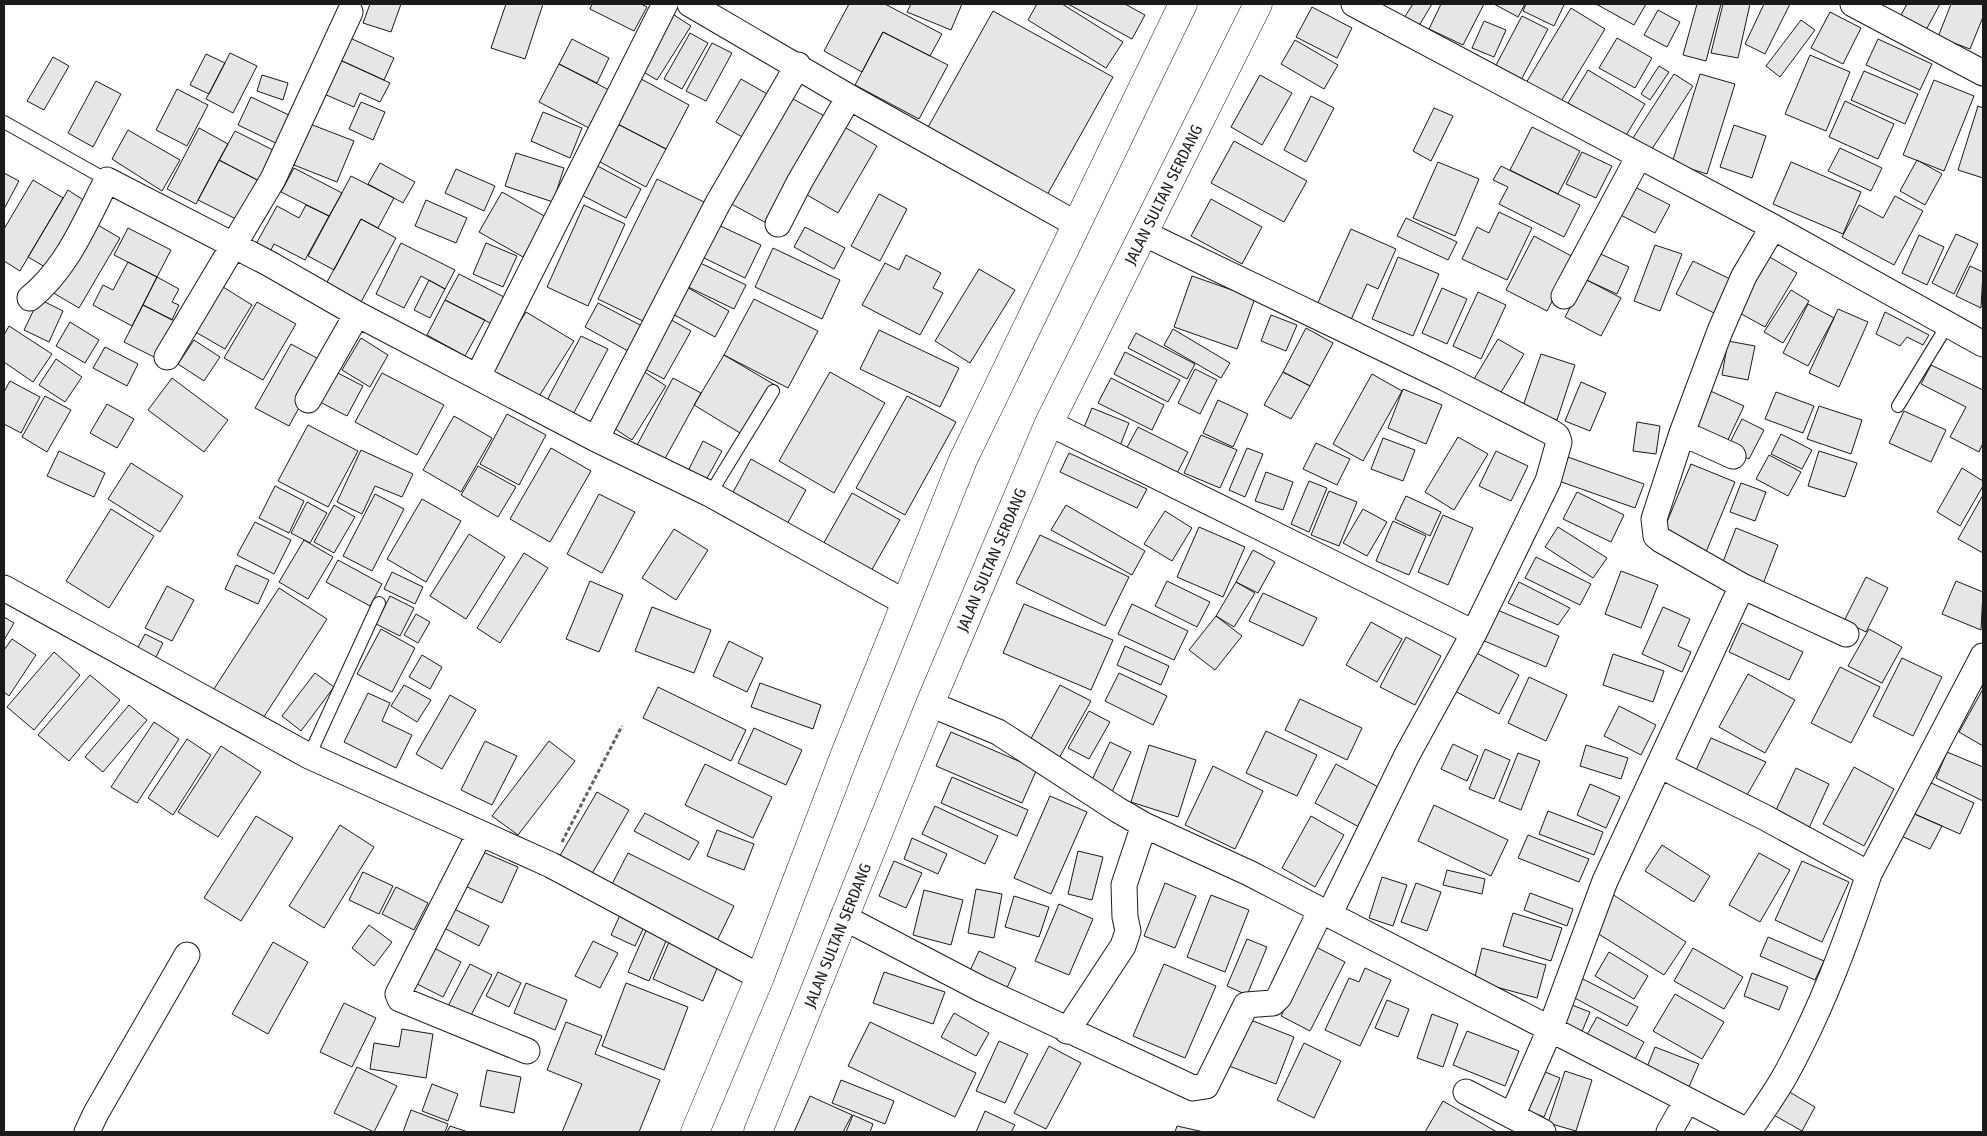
<svg xmlns="http://www.w3.org/2000/svg" width="1987" height="1136" font-family="'Fira Sans Condensed',sans-serif">
<style>
.building{fill:#e6e6e6;stroke:#1a1a1a}
.lines{fill:none;stroke-linecap:round;stroke-linejoin:round}
.lane-casing{stroke:#1a1a1a;stroke-width:14}
.street-casing{stroke:#1a1a1a;stroke-width:27}
.highway-casing{stroke:#1a1a1a;stroke-width:29}
.path{stroke:#5f5f5f;stroke-width:3;stroke-dasharray:4 2.5;stroke-linecap:butt}
.lane{stroke:#fff;stroke-width:12}
.street{stroke:#fff;stroke-width:25}
.highway{stroke:#fff;stroke-width:28}
.labels{text-anchor:middle;dominant-baseline:central;stroke-width:4;stroke-linejoin:round;paint-order:stroke}
.street-label{font-size:16px;fill:#1a1a1a;stroke:#fff}
</style>
<rect width="100%" height="100%" fill="#fff"/>
<path class="building" d="M370 4H401L391 32 363 23Z
M506 4H543L525 59 491 48Z
M592 4H641L647 7 634 31 590 9Z
M849 4H885L942 34 930 56 883 32 862 72 824 51Z
M911 4H962L951 30 907 12Z
M1037 4H1062L1123 42 1106 68 1028 20Z
M1068 4H1125L1145 15 1132 39Z
M1413 4H1432L1417 29 1402 21Z
M1441 4H1484L1463 45 1429 29Z
M1494 4H1525L1518 17Z
M1526 4H1563L1564 5 1554 26 1523 11Z
M1596 4H1646L1634 25Z
M1697 4H1721L1706 61 1683 55Z
M1723 4H1750L1738 58 1711 53Z
M1764 4H1790L1765 54 1745 44Z
M1907 4H1940L1926 30 1900 17Z
M1951 4H1983V17L1970 49 1938 37Z
M1312 7 1352 28 1337 58 1296 37Z
M1571 8 1605 29 1560 103 1526 83Z
M1658 10 1680 22 1667 47 1644 35Z
M993 11 1113 77 1047 195 927 129Z
M1830 12 1861 28 1843 64 1811 48Z
M671 13 691 26 657 80 637 68Z
M1522 16 1548 29 1521 80 1495 67Z
M1801 20 1815 30 1780 77 1766 66Z
M1484 21 1506 30 1494 57 1472 48Z
M883 32 948 65 919 119 855 85Z
M690 33 708 43 682 89 664 79Z
M350 38 394 58 384 80 340 60Z
M1617 38 1652 58 1635 88 1599 68Z
M572 39 609 58 597 83 559 64Z
M1878 39 1932 64 1920 90 1866 65Z
M1295 40 1338 65 1324 89 1281 64Z
M712 43 732 53 706 101 686 91Z
M230 53 257 66 233 113 206 99Z
M206 54 225 63 209 94 190 85Z
M1810 55 1850 72 1826 131 1785 114Z
M53 57 69 66 44 110 27 101Z
M340 60 390 83 380 102 360 93 354 107 324 94Z
M559 64 611 91 591 129 539 102Z
M1659 66 1669 72 1650 100 1641 94Z
M1588 70 1645 104 1625 137 1568 103Z
M1864 71 1918 94 1905 124 1851 100Z
M632 74 689 105 666 149 608 119Z
M1674 74 1693 86 1650 152 1631 141Z
M1700 74 1735 84 1707 174 1672 163Z
M262 75 288 83 283 100 257 91Z
M1260 75 1292 93 1262 145 1231 127Z
M741 79 769 95 744 138 716 122Z
M1934 80 1974 96 1944 171 1903 155Z
M96 81 121 94 93 147 68 133Z
M177 89 208 105 187 146 156 130Z
M782 93 828 118 770 225 724 200Z
M1311 96 1334 108 1306 162 1284 150Z
M251 97 293 117 280 145 238 125Z
M1845 101 1894 124 1878 159 1829 137Z
M361 102 385 112 373 140 349 129Z
M1978 106 1983 108V178L1958 170Z
M1434 108 1453 116 1431 161 1413 151Z
M543 112 582 128 570 158 531 141Z
M608 119 666 149 646 187 589 156Z
M310 124 354 141 337 182 294 165Z
M841 125 877 146 838 213 802 192Z
M1734 125 1766 136 1752 178 1720 167Z
M1532 127 1580 151 1558 194 1510 170Z
M199 128 228 144 196 204 167 189Z
M128 130 180 160 162 191 112 159Z
M235 131 281 154 265 184 219 160Z
M1234 141 1307 181 1284 222 1211 183Z
M1840 148 1882 168 1871 191 1828 171Z
M1582 152 1612 166 1596 198 1566 184Z
M516 153 564 168 553 202 505 186Z
M219 160 265 184 244 223 198 200Z
M1917 160 1942 174 1925 205 1900 191Z
M588 161 641 189 626 218 572 190Z
M1438 162 1479 179 1455 236 1413 218Z
M1791 162 1861 192 1843 234 1773 204Z
M380 163 415 182 403 203 368 184Z
M1501 166 1580 205 1564 237 1499 204 1508 187 1493 180Z
M294 168 342 193 329 216 281 192Z
M456 169 495 186 484 211 445 193Z
M4 173 19 181 4 209Z
M351 176 394 198 378 228 361 219 334 270 308 256Z
M657 179 706 203 647 323 598 299Z
M33 180 63 198 20 271 4 261V229Z
M1629 184 1670 205 1655 233 1615 212Z
M68 190 91 205 52 271 28 257Z
M502 192 546 217 523 257 479 232Z
M879 194 907 209 880 261 851 246Z
M1895 196 1923 211 1894 265 1842 237 1859 205 1883 218Z
M1211 199 1262 227 1242 264 1191 236Z
M426 200 467 218 456 243 415 226Z
M306 205 329 216 305 260 274 244 270 252 256 244 277 206 299 218Z
M584 205 625 224 588 306 547 287Z
M1499 212 1532 228 1507 280 1462 259 1477 227 1489 233Z
M1406 218 1457 242 1448 260 1397 236Z
M361 219 396 238 361 302 326 284Z
M91 221 120 238 79 308 50 291Z
M712 222 761 245 745 278 696 254Z
M805 227 845 248 834 269 794 247Z
M128 228 171 250 157 277 114 255Z
M1351 229 1396 249 1378 289 1367 284 1350 322 1316 307Z
M1956 234 1978 244 1954 294 1932 283Z
M1919 235 1944 247 1927 285 1902 273Z
M1534 236 1575 258 1547 311 1506 290Z
M401 243 455 270 445 289 421 276 404 308 376 294Z
M486 243 517 256 503 287 473 274Z
M1655 245 1682 254 1660 311 1634 301Z
M773 248 840 280 822 319 755 287Z
M1592 250 1629 267 1617 294 1580 277Z
M906 255 941 273 933 288 943 293 920 335 862 305 885 263 899 270Z
M1768 256 1797 273 1765 327 1736 311Z
M1398 257 1439 274 1413 336 1372 319Z
M692 259 746 285 734 309 680 283Z
M1693 261 1730 279 1714 313 1676 294Z
M128 262 157 277 132 326 93 305 103 285 113 290Z
M1970 266 1983 272 1981 308 1956 296Z
M979 269 1015 290 970 363 935 341Z
M459 274 506 298 492 324 445 300Z
M1192 276 1255 298 1237 349 1174 327Z
M157 277 179 289 172 302 179 305 172 320 143 305Z
M1585 279 1621 298 1601 336 1565 317Z
M429 280 445 289 430 318 414 310Z
M220 285 252 305 225 349 192 330Z
M683 285 729 311 715 337 669 312Z
M1442 288 1467 299 1447 344 1422 333Z
M1791 290 1809 301 1783 343 1764 332Z
M1478 292 1506 305 1481 359 1453 346Z
M39 299 63 311 49 342 24 330Z
M754 299 818 331 788 388 724 355Z
M445 300 485 320 465 356 427 335Z
M257 302 296 324 263 380 224 358Z
M598 303 642 326 628 351 585 327Z
M1808 304 1834 318 1808 366 1783 353Z
M143 305 177 322 158 359 124 342Z
M1838 309 1868 322 1839 387 1809 373Z
M526 312 574 341 536 401 489 371Z
M1885 312 1929 335 1923 345 1907 337 1900 346 1876 334Z
M1271 315 1297 325 1286 351 1261 341Z
M666 317 691 331 664 379 639 366Z
M70 322 99 340 85 363 56 346Z
M9 326 52 354 33 382 4 362V335Z
M1306 328 1333 343 1310 386 1283 372Z
M1173 329 1230 363 1221 378 1164 345Z
M879 330 959 368 940 407 860 369Z
M1136 333 1195 364 1187 379 1128 348Z
M581 336 608 349 570 420 544 406Z
M361 338 388 355 370 387 342 370Z
M1498 339 1524 354 1497 399 1471 384Z
M194 340 220 357 204 381 178 364Z
M1728 341 1755 346 1748 380 1722 375Z
M291 344 324 362 289 426 255 408Z
M105 347 138 364 127 386 93 368Z
M1125 352 1180 380 1168 402 1114 374Z
M1541 354 1575 365 1557 420 1522 409Z
M724 355 775 385 745 436 694 405Z
M56 359 82 377 65 402 39 385Z
M1931 365 1983 390V443L1979 452 1950 437 1966 407 1921 384Z
M1195 369 1217 380 1200 414 1178 403Z
M332 370 363 386 347 416 316 400Z
M643 371 666 386 632 440 609 425Z
M830 372 885 403 834 493 779 461Z
M1283 372 1310 386 1291 419 1264 405Z
M382 373 444 405 417 455 355 422Z
M1372 374 1402 391 1363 461 1333 444Z
M172 378 228 420 204 452 148 410Z
M673 378 701 393 662 464 635 449Z
M1111 378 1164 405 1152 430 1098 403Z
M10 381 40 397 21 433 4 424V392Z
M1581 382 1606 393 1590 431 1565 421Z
M1403 389 1442 405 1426 444 1388 428Z
M1706 389 1744 406 1725 446 1687 429Z
M1776 392 1814 406 1803 433 1765 419Z
M45 396 71 410 47 452 22 437Z
M907 396 956 422 905 515 856 488Z
M1218 400 1248 414 1233 447 1203 433Z
M107 404 134 419 117 448 90 433Z
M1819 406 1862 420 1851 454 1807 439Z
M1092 408 1129 423 1118 451 1080 437Z
M1904 411 1946 430 1931 462 1889 443Z
M507 414 546 435 519 485 480 464Z
M454 416 492 438 461 492 423 470Z
M1742 419 1764 430 1749 459 1727 448Z
M1637 422 1660 426 1656 454 1633 451Z
M308 425 358 451 328 507 278 481Z
M1138 427 1188 452 1173 481 1123 455Z
M1781 434 1812 450 1802 469 1771 454Z
M1201 435 1237 450 1220 488 1184 473Z
M1458 437 1488 454 1454 510 1425 492Z
M1383 438 1415 450 1403 481 1371 469Z
M703 441 722 451 705 482 687 473Z
M1316 443 1350 459 1337 485 1303 469Z
M551 448 591 471 550 542 510 519Z
M1247 448 1263 454 1245 497 1229 490Z
M361 450 413 474 402 497 375 486 362 514 337 502Z
M59 451 105 473 94 497 47 476Z
M1496 451 1528 466 1511 501 1479 486Z
M1819 451 1857 463 1845 497 1808 486Z
M1069 453 1147 489 1137 508 1060 472Z
M1562 455 1644 484 1635 508 1553 479Z
M1769 455 1801 472 1788 496 1756 479Z
M751 459 806 490 786 526 731 496Z
M131 463 183 496 160 532 108 499Z
M1691 464 1735 482 1706 552 1662 534Z
M478 466 516 487 498 517 461 495Z
M1962 468 1983 481V486L1960 526 1937 512Z
M1266 472 1293 482 1283 510 1255 501Z
M1309 481 1327 488 1309 532 1291 524Z
M1741 483 1766 492 1755 521 1730 512Z
M275 486 304 501 289 533 259 518Z
M1329 491 1357 502 1339 546 1311 535Z
M1577 492 1624 515 1611 542 1563 519Z
M852 493 900 520 870 573 822 546Z
M375 494 404 509 372 571 343 556Z
M599 494 635 512 602 573 567 554Z
M1983 495V553L1958 539Z
M1406 496 1441 512 1430 536 1395 519Z
M422 499 461 521 426 582 387 559Z
M307 502 327 513 310 543 291 533Z
M334 505 355 517 334 553 314 542Z
M1066 505 1145 551 1132 575 1051 530Z
M111 509 154 536 109 608 66 581Z
M1363 509 1387 522 1367 556 1343 543Z
M1165 511 1192 528 1172 561 1144 544Z
M1443 515 1473 528 1448 585 1418 572Z
M1393 521 1426 536 1409 575 1376 561Z
M255 522 291 540 274 574 237 555Z
M1199 527 1245 547 1223 597 1177 577Z
M1558 527 1607 558 1593 578 1545 547Z
M1736 528 1778 545 1763 584 1721 567Z
M674 529 708 550 676 600 642 578Z
M469 534 505 557 466 619 430 596Z
M1040 535 1129 577 1105 626 1016 583Z
M304 540 333 557 308 599 279 582Z
M1253 550 1275 562 1258 593 1236 582Z
M524 553 548 568 500 643 477 628Z
M1536 557 1591 584 1580 605 1525 578Z
M338 560 382 584 370 606 326 582Z
M236 565 269 580 258 604 225 589Z
M1621 571 1658 585 1641 628 1605 614Z
M392 572 423 587 415 604 384 589Z
M1866 577 1888 588 1866 632 1844 621Z
M590 581 623 595 599 652 566 639Z
M1167 581 1210 602 1197 627 1155 606Z
M1956 581 1983 592 1981 630 1942 614Z
M1236 582 1255 593 1234 627 1216 616Z
M1519 582 1570 608 1558 625 1508 603Z
M167 586 194 600 172 641 145 628Z
M279 588 327 619 260 723 212 692Z
M1263 593 1317 618 1303 646 1249 621Z
M390 596 414 608 400 636 376 624Z
M1024 604 1113 640 1091 690 1003 653Z
M1132 604 1188 631 1174 660 1118 634Z
M652 607 711 630 694 673 635 651Z
M1663 607 1690 619 1678 646 1691 652 1682 672 1642 654Z
M1495 609 1559 636 1546 667 1482 640Z
M416 614 430 622 418 643 404 635Z
M1216 616 1242 636 1215 670 1189 650Z
M4 617 14 623 4 640Z
M1371 622 1402 639 1377 682 1346 665Z
M1742 623 1803 652 1789 680 1729 652Z
M381 629 415 648 392 692 357 674Z
M1869 629 1902 647 1882 683 1848 666Z
M145 634 163 643 153 663 135 653Z
M1406 637 1441 656 1415 705 1380 687Z
M12 639 36 655 9 696 4 692V650Z
M729 641 763 658 747 692 713 676Z
M1125 646 1169 666 1161 685 1117 665Z
M1467 648 1519 675 1499 714 1447 687Z
M54 652 80 675 34 730 7 707Z
M1613 654 1664 671 1653 702 1603 685Z
M422 655 442 667 430 689 409 677Z
M1902 658 1942 677 1913 736 1873 716Z
M1840 667 1880 687 1851 743 1811 723Z
M315 673 334 687 301 731 282 716Z
M1119 673 1167 696 1153 725 1105 701Z
M1748 674 1795 700 1765 753 1719 727Z
M90 675 120 700 69 761 38 735Z
M1529 677 1567 695 1546 741 1508 723Z
M760 683 821 705 813 729 751 707Z
M404 685 431 700 417 722 391 706Z
M1060 685 1091 701 1058 760 1028 744Z
M658 687 746 730 731 761 643 718Z
M1983 689V746L1959 732Z
M368 693 390 703 382 721 412 735 396 768 344 742Z
M450 695 476 710 442 769 416 754Z
M1300 699 1362 728 1347 760 1285 730Z
M129 705 147 720 103 772 85 757Z
M1619 706 1656 725 1641 755 1604 736Z
M1089 711 1110 722 1089 759 1068 748Z
M154 722 179 739 137 803 111 787Z
M754 728 802 750 786 785 738 763Z
M1266 731 1317 755 1297 796 1246 773Z
M951 732 1037 769 1022 803 936 766Z
M1711 738 1766 762 1747 795 1696 770Z
M187 739 211 755 173 815 148 798Z
M485 741 517 756 492 805 461 790Z
M549 741 575 761 518 835 492 816Z
M1110 742 1131 752 1111 794 1090 784Z
M1453 744 1478 756 1467 781 1441 769Z
M1149 745 1196 760 1178 817 1131 802Z
M1586 745 1628 758 1621 779 1580 766Z
M221 746 261 772 218 837 178 812Z
M1485 749 1510 760 1494 799 1469 789Z
M1947 752 1983 767V801L1936 778Z
M1518 753 1540 761 1521 810 1499 801Z
M705 764 772 797 753 838 685 805Z
M1336 764 1380 788 1359 827 1315 803Z
M1213 766 1263 791 1235 849 1185 825Z
M1854 767 1894 789 1864 846 1823 824Z
M1796 768 1829 784 1809 828 1775 812Z
M952 777 1028 810 1017 836 941 803Z
M1925 780 1974 803 1960 834 1910 812Z
M1590 784 1620 797 1606 828 1577 815Z
M597 792 629 810 590 877 558 859Z
M1050 796 1087 812 1051 894 1014 878Z
M1434 805 1508 840 1491 876 1418 841Z
M935 806 998 836 985 864 922 834Z
M1548 811 1603 832 1594 855 1539 834Z
M1910 812 1942 826 1930 849 1899 835Z
M645 813 699 842 689 860 634 831Z
M256 816 293 838 241 921 204 898Z
M1311 816 1344 835 1315 887 1282 868Z
M340 825 374 847 324 928 289 906Z
M717 830 754 844 744 870 707 856Z
M1528 835 1589 859 1579 882 1518 858Z
M912 838 947 854 938 874 904 859Z
M1662 845 1710 876 1694 902 1645 871Z
M478 850 518 867 502 903 463 885Z
M1078 851 1103 857 1092 900 1068 894Z
M628 853 734 906 716 943 609 890Z
M1759 853 1790 870 1760 922 1729 905Z
M894 861 922 873 906 908 879 896Z
M1802 861 1849 882 1822 942 1775 920Z
M1447 870 1485 879 1482 894 1443 885Z
M363 872 393 886 379 914 349 900Z
M1382 877 1407 885 1393 926 1369 918Z
M1165 883 1196 896 1175 948 1144 936Z
M1416 883 1441 892 1427 931 1401 922Z
M396 887 428 903 414 930 382 914Z
M976 889 1002 894 994 938 968 933Z
M924 890 963 900 951 945 913 935Z
M1530 893 1573 909 1567 926 1524 910Z
M1612 894 1686 942 1664 975 1589 928Z
M1211 895 1249 910 1225 972 1187 957Z
M1014 896 1049 907 1039 937 1005 927Z
M1059 904 1093 919 1069 975 1035 961Z
M454 909 489 926 479 946 444 928Z
M1513 913 1562 928 1551 961 1503 946Z
M620 915 644 927 635 946 611 935Z
M369 925 392 942 374 966 352 948Z
M648 926 669 934 649 981 628 972Z
M1768 937 1824 961 1815 980 1760 956Z
M1247 939 1267 947 1247 995 1227 986Z
M593 941 618 953 600 988 575 976Z
M273 942 308 962 268 1034 232 1014Z
M669 942 719 964 703 1001 653 979Z
M432 947 461 962 443 997 413 982Z
M1316 947 1345 962 1310 1031 1281 1016Z
M1482 948 1546 965 1537 998 1474 981Z
M1693 948 1743 977 1724 1009 1674 981Z
M979 951 1016 968 1005 992 968 975Z
M1609 952 1648 976 1634 999 1595 976Z
M470 964 492 975 468 1021 446 1010Z
M1164 964 1216 986 1185 1058 1133 1036Z
M1365 968 1391 980 1360 1046 1325 1030 1349 978 1359 982Z
M498 972 521 983 509 1007 486 996Z
M884 972 945 992 933 1024 873 1003Z
M1752 973 1788 987 1779 1010 1744 996Z
M1577 976 1638 1007 1627 1026 1569 995Z
M526 983 567 1000 555 1030 514 1013Z
M626 983 688 1007 664 1070 602 1046Z
M1675 994 1724 1022 1702 1059 1653 1031Z
M1387 1000 1409 1009 1398 1037 1375 1028Z
M1564 1002 1590 1012 1581 1034 1556 1023Z
M344 1003 376 1018 352 1067 320 1052Z
M954 1013 989 1033 976 1056 941 1037Z
M1432 1014 1458 1024 1443 1067 1417 1058Z
M1243 1017 1294 1037 1276 1084 1224 1064Z
M1597 1017 1644 1042 1632 1065 1584 1040Z
M566 1022 602 1036 595 1054 660 1080 639 1132H562L582 1084 547 1070Z
M870 1022 976 1073 955 1117 848 1066Z
M402 1029 433 1034 426 1078 370 1069 374 1043 399 1047Z
M1467 1031 1519 1051 1505 1086 1453 1065Z
M999 1041 1028 1054 1005 1103 976 1091Z
M1304 1043 1341 1061 1314 1118 1277 1100Z
M1049 1046 1081 1063 1046 1129 1014 1113Z
M1655 1047 1699 1064 1688 1089 1645 1072Z
M357 1067 397 1086 374 1132 334 1113Z
M487 1070 521 1077 514 1113 480 1106Z
M1540 1070 1560 1078 1544 1117 1524 1109Z
M1565 1071 1592 1080 1576 1131 1548 1123Z
M841 1080 894 1101 885 1124 832 1103Z
M432 1084 458 1094 448 1121 422 1111Z
M1786 1090 1815 1107 1802 1131 1772 1114Z
M810 1096 852 1115 843 1132H794Z
M1443 1101 1497 1132H1425Z
M411 1110 448 1124 445 1132H403Z
M985 1111 1015 1125 1011 1132H976Z
M853 1115 873 1124 870 1132H846Z
M450 1126 468 1132H447Z
M1177 1126 1204 1132H1175Z"/>
<g class="lines">
<defs>
<path id="lane" d="M4 122 107 180
M1898 406 1948 324
M710 494 773 391
M309 756 379 603"/>
<path id="street" d="M690 4 849 97 1076 224
M1354 4 1773 227 1983 344
M1853 4 1983 73
M778 224 800 181 849 97
M1773 227 1744 276 1720 331 1682 433 1654 519 1656 536 1661 540 1742 586 1846 634
M1143 233 1445 378 1551 432 1557 436 1559 442 1548 481 1474 633 1407 755 1329 915
M1564 296 1639 156
M30 298C68 267 85 222 107 180L268 263 357 314 596 439 710 494 906 603
M167 357 273 179 350 12
M478 376 665 4
M308 400 357 314
M1049 423 1474 633
M1682 433 1733 456
M596 439 718 203 798 65
M4 588 309 756 551 865 760 977
M930 704 998 732 1118 810 1144 825 1249 873 1749 1132
M1659 765 1764 817 1869 874 1983 656
M480 833 398 994 400 999 527 1051
M843 917 981 989 1193 1088 1206 1086 1246 1005 1273 1003 1279 997 1321 910
M1067 1031 1123 946 1128 931 1125 917 1124 885 1144 825
M1466 1092 1543 1132
M1512 1116 1551 1027 1605 881 1742 586
M87 1132 96 1113 187 955
M1669 1132 1687 1100
M1748 1132C1761 1113 1775 1094 1786 1074 1821 1010 1846 943 1869 874"/>
<g id="highway">
<path d="M695 1132 760 977 845 754 963 460 1183 4"/>
<path id="s1" d="M758 1132 930 704 1049 423 1258 4"/>
</g>
</defs>
<use href="#lane" class="lane-casing"/>
<use href="#street" class="street-casing"/>
<use href="#highway" class="highway-casing"/>
<path class="path" d="M562 842 622 726"/>
<use href="#lane" class="lane"/>
<use href="#street" class="street"/>
<use href="#highway" class="highway"/>
</g>
<g class="labels">
<g class="street-label">
<text stroke="none"><textPath href="#s1" startOffset="1022">JALAN SULTAN SERDANG</textPath></text>
<text stroke="none"><textPath href="#s1" startOffset="618">JALAN SULTAN SERDANG</textPath></text>
<text stroke="none"><textPath href="#s1" startOffset="212">JALAN SULTAN SERDANG</textPath></text>
</g>
</g>
<rect width="1987" height="1136" fill="none" stroke="#1a1a1a" stroke-width="10"/>
</svg>
